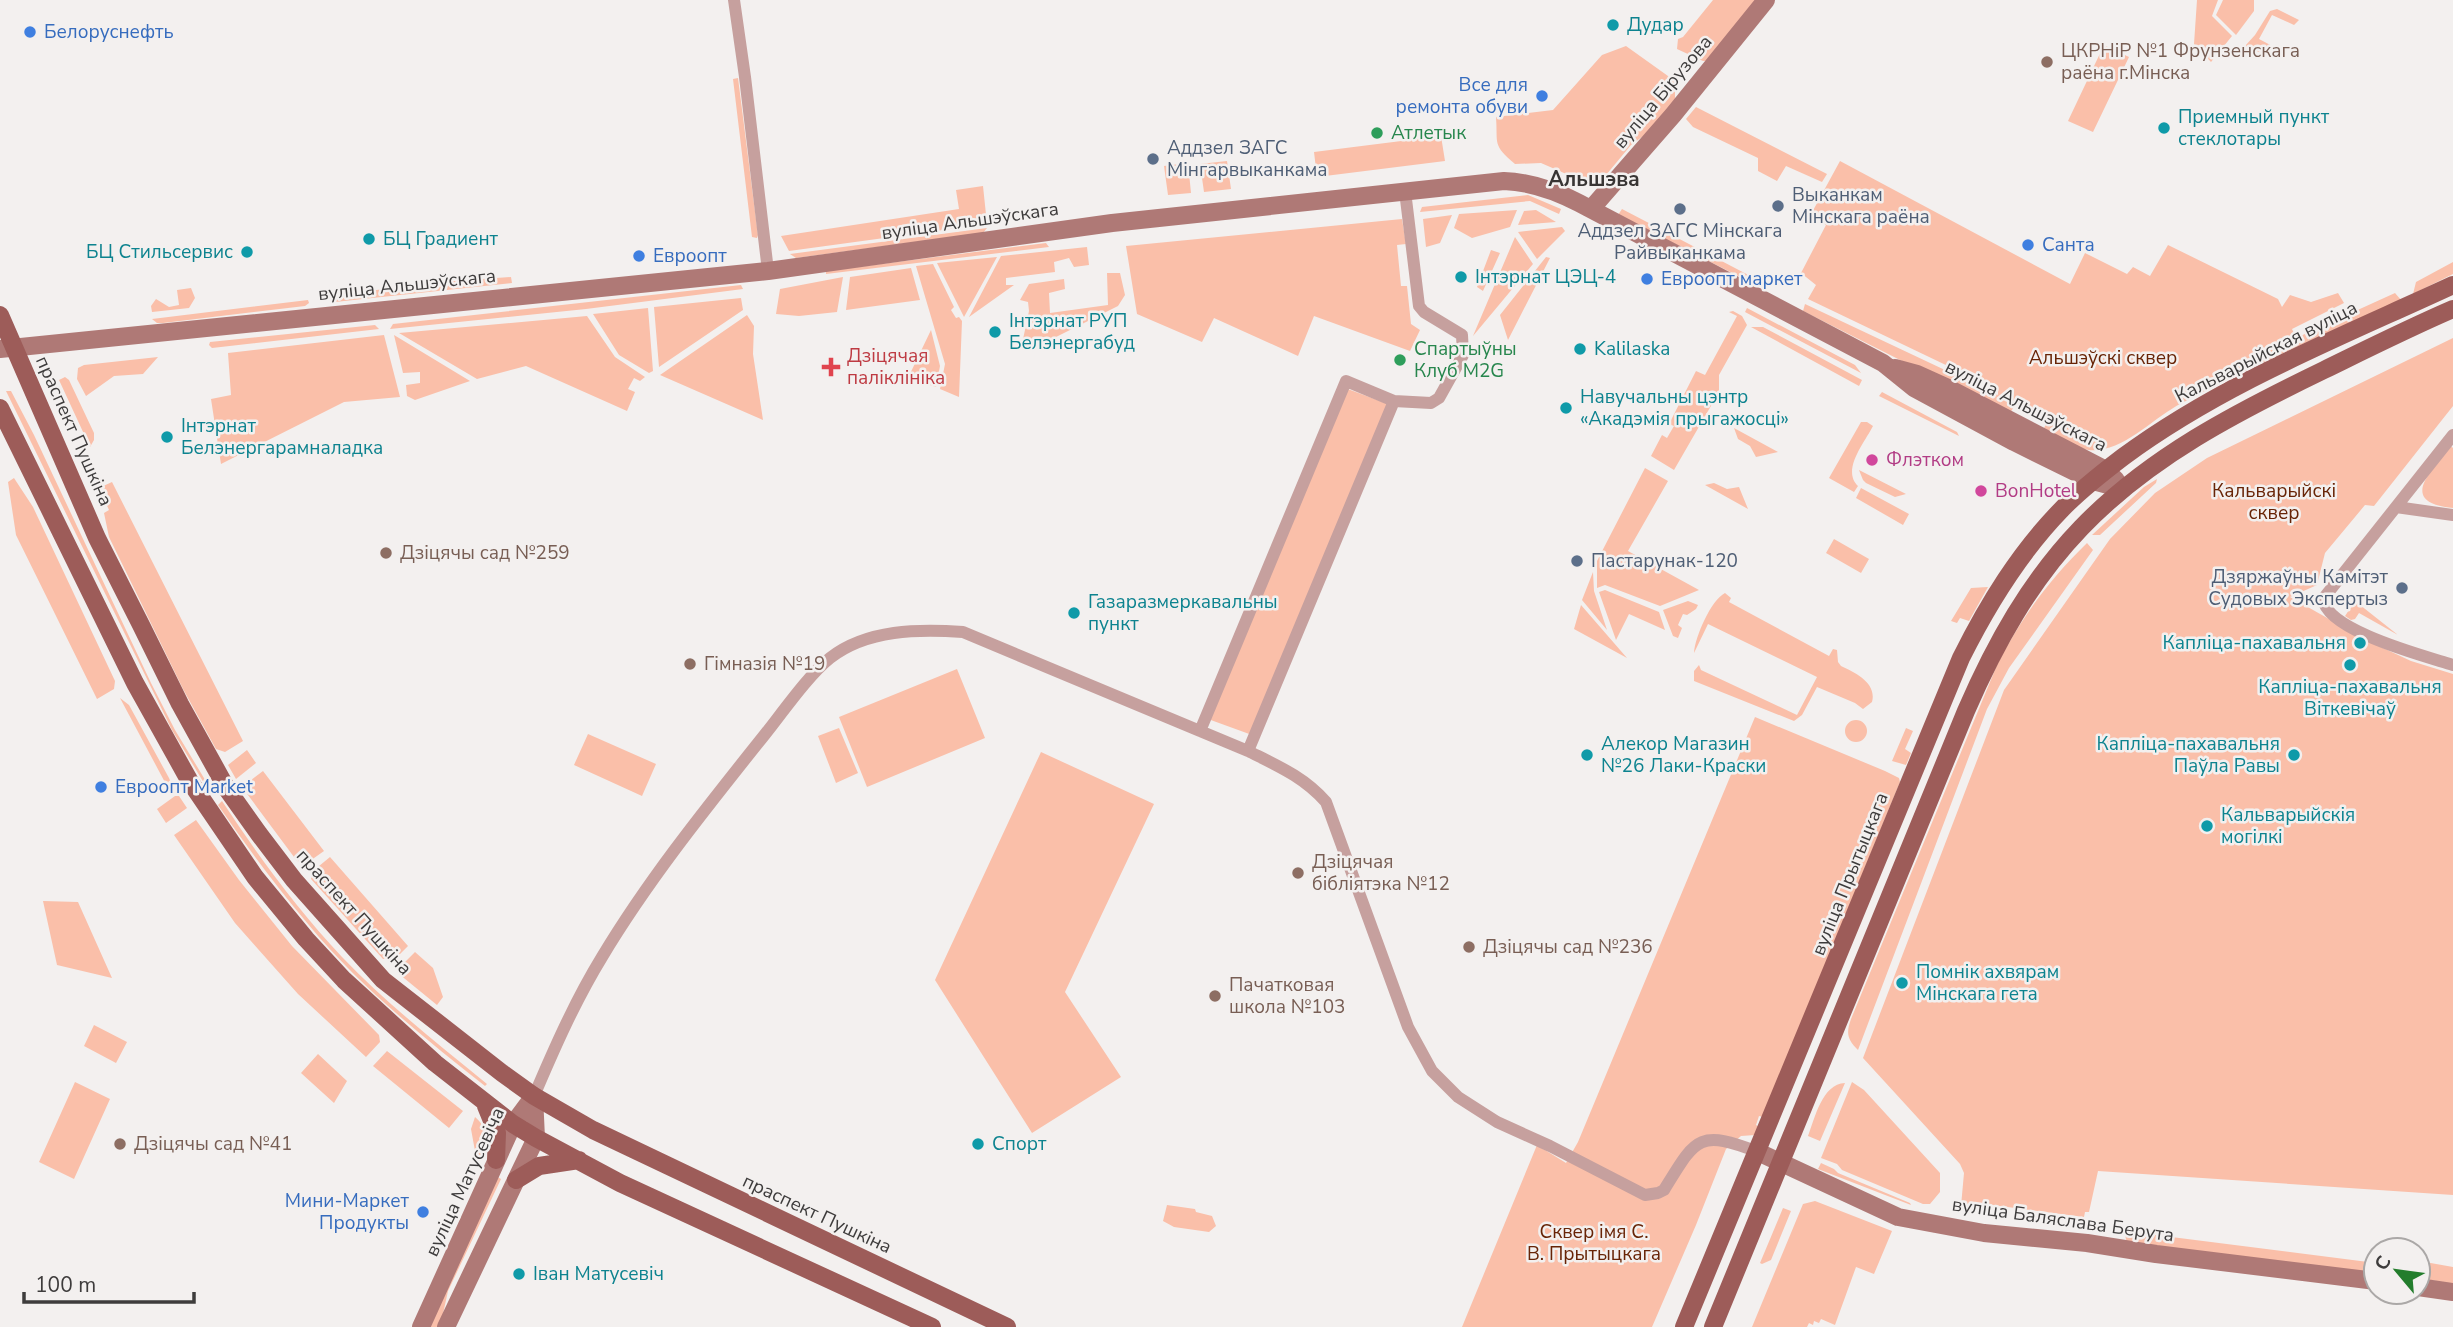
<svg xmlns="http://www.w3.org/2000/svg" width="2453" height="1327" font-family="'Nunito Sans',sans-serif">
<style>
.green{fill:#fabfa9}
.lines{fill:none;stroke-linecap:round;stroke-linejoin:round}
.street{stroke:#c6a09e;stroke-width:12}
.secondary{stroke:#af7976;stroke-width:18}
.primary{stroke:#9d5c59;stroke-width:18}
.culture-dot{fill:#0f9aa8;stroke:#f3f0ef;stroke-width:2.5}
.shop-dot{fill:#3f7fe0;stroke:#f3f0ef;stroke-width:2.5}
.education-dot{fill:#8d6e63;stroke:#f3f0ef;stroke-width:2.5}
.leisure-dot{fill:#2e9e5b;stroke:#f3f0ef;stroke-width:2.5}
.service-dot{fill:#5c6f8a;stroke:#f3f0ef;stroke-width:2.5}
.health-dot{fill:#e0444e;stroke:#f3f0ef;stroke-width:2.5}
.hotel-dot{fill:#d1479c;stroke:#f3f0ef;stroke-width:2.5}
.labels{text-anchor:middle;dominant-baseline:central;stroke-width:5;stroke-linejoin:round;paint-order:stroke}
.culture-label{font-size:19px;fill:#0d838f;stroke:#f3f0ef;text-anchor:start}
.shop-label{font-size:19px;fill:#366cbe;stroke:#f3f0ef;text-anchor:start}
.education-label{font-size:19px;fill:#785e54;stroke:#f3f0ef;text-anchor:start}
.street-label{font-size:19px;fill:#3e3c3c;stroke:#f3f0ef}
.leisure-label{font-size:19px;fill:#27864d;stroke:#f3f0ef;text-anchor:start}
.service-label{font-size:19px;fill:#4e5e75;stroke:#f3f0ef;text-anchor:start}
.health-label{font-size:19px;fill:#be3a42;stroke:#f3f0ef;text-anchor:start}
.park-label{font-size:19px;fill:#682406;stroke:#f3f0ef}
.hotel-label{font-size:19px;fill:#b23c85;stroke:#f3f0ef;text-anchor:start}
.neighbourhood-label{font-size:21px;font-weight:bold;fill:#383534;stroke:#f3f0ef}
</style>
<rect width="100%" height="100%" fill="#f3f0ef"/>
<path class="green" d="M1713 0H1760L1707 61H1703L1677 49 1678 39 1683 37Z
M2197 0H2218L2212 16 2232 36 2211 62 2194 44Z
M2223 0H2254V11L2236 35 2216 15Z
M2277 9 2299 20 2294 25 2272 15 2259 39 2276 48 2279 53 2268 56 2245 46 2255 35 2270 11Z
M2104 45 2129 57 2093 132 2068 121Z
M1626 46 1675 81V101L1650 131 1631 145 1596 187 1541 163 1515 164C1492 144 1498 145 1496 117L1553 110 1602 55Z
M738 78 758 235 757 238 752 237 733 79Z
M1696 107 1827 174 1822 182 1786 166 1777 181 1758 171V158L1693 127 1686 119Z
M1441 136 1445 161 1317 177 1314 152Z
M1227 161 1231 189 1204 192 1200 164Z
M1840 161 2070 284 2085 253 2127 274 2133 267 2150 276 2168 245 2278 299 2282 307 2290 295 2311 302 2338 293 2344 303 2292 329 2296 338 2395 293 2401 300C2327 333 2253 365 2182 403 2154 417 2130 446 2098 450 2081 453 2059 436 2044 428L2049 419 2016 403 2009 415 1803 311 1805 304 1998 395V390L1808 299 1816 285 1801 273 1826 225 1810 216Z
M1188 163 1191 193 1168 195 1164 166Z
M983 186 987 224 789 251 781 236 959 209 956 190Z
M1528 195 1561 209 1559 214 1530 201 1420 212 1422 207Z
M1622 209 1756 279 1754 284 1618 215Z
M1517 210 1510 227 1472 238 1454 228 1459 214Z
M1536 210 1556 222 1518 225 1524 211Z
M1452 215 1440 243 1426 247 1423 219Z
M1402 219 1406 244 1397 245 1401 286H1407L1411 324 1420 330 1410 351 1314 316 1298 356 1214 318 1202 342 1137 314 1126 246Z
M1562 227 1565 231 1537 259 1518 232Z
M987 228 983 233 796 258 790 254Z
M1515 237 1533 264 1473 336Z
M1046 243 1049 247 826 274V271Z
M1087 247 1089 265 1074 267 1069 258 1054 262 1055 272 1006 278V285H1014L969 317 1001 256Z
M1491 250 1500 253 1483 291 1477 287Z
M997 257 964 317 937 263Z
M1546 257 1550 258 1508 340 1500 315Z
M2453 262V274L2413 294 2416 282Z
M933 264 954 307 951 310 956 318 959 317 962 321 959 397 940 389 945 364 916 266Z
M911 268 920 300 846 310 850 277Z
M1107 273H1120L1125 295 1118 306 1032 349 1022 344 1029 311 1028 302 1020 300 1029 284 1064 279 1065 289 1049 293 1050 313 1108 305Z
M511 277 512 283 335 302 328 296 441 282Z
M843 277 837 312 799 316 776 314 780 289Z
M741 285 743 289 586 309 390 329 393 324Z
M191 288 195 298 189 308 152 312 151 306 156 299 169 307 179 305 177 290Z
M741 298 743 310 659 367 654 307Z
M308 300 309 303 305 306 163 323H157L152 319Z
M648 308 653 371 649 373 619 355 593 314Z
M1747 308 1855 365 1861 373 1745 312Z
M1733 311 1742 316 1747 325 1719 375V392L1674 470 1651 456 1662 435 1667 438 1674 426 1669 424 1696 371 1705 375 1737 316 1729 312Z
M747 315 754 326 753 354 763 420 660 375Z
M587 316 615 357 645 377 640 381 634 378 628 389 635 392 627 411 526 366 477 379 399 333Z
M375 325 379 329 212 348 209 345 210 342Z
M1751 327H1763L1862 380 1859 386Z
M931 330 940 366 936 387 908 378Z
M384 335 400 397 344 402 221 464 211 399 231 395 228 353Z
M394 335 470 381 415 400 407 396 406 385 420 383V372L403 373Z
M2453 338V406L2374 506 2365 505 2325 553 2317 585 2290 597 2368 641 2411 661 2453 674V1195L2098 1171 2089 1212H2085L2084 1217 1977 1203 1961 1206 1964 1173 1960 1164 1863 1058 2004 690 2110 539 2155 493 2207 458Z
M158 357 143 374 114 376 86 396 77 379 78 368 84 365Z
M65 377 69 380 94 433V440L90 447 59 380Z
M1345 388 1388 404 1252 735 1208 719Z
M6 391H11L34 435 151 683 175 730 213 793H210L172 730Z
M1882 392 1957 432 1959 436 1879 396Z
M1861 422H1867L1873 426C1865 442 1841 470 1858 486L1854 492 1829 478Z
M1734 428 1778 452 1756 457 1750 446 1738 439Z
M2451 446 2453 448V508C2397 502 2431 472 2451 446Z
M1645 468 1668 481 1628 551 1699 590 1660 606 1605 585 1597 588V561Z
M1859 470 1906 494 1895 497 1866 483 1863 480Z
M14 478 33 507 115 681 114 689 97 699 16 535 8 482Z
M2157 479 2156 483 2100 535H2092L2144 487Z
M112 482 243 741 225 752 216 749 183 689 109 537 104 513 109 510 99 488Z
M1714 483 1727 489 1739 487 1748 509 1705 485Z
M1861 488 1909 514 1903 525 1856 498Z
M1834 539 1869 559 1861 573 1826 553Z
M2087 543 2093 550 2009 668 1987 709 1858 1050C1847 1039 1846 1033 1851 1019L1997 665C2022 617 2048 581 2087 543Z
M1593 572 1594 591 1607 630 1582 600Z
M1988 587 1969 621 1960 618 1957 623 1951 621 1971 588Z
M1605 590 1659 612 1665 630 1629 614 1616 640 1599 592Z
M1725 593 1731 598 1729 602 1829 656 1833 649 1837 650 1838 662 1841 666C1856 673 1877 683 1872 702L1863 709 1855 703 1817 687 1802 715 1794 721 1694 681V671L1699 665 1701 670 1797 715 1817 677 1708 624 1694 653C1695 637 1711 600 1725 593Z
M1688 601 1698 605 1696 609 1687 615 1683 614 1678 625 1682 628 1678 638 1673 636 1663 610Z
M2355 601 2398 635 2359 613 2355 619 2351 620 2345 616Z
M1581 605 1627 658 1574 629Z
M957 669 985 738 867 787 839 717Z
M120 698 129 705 169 778 172 785 168 788Z
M1755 717 1885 771 1899 778 1900 782 1763 1117 1759 1116 1756 1125 1759 1127 1755 1135 1741 1136 1726 1149 1696 1225 1652 1327H1462L1537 1145 1566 1163 1578 1142Z
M1845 731a11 11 0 1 1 22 0a11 11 0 1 1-22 0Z
M839 728 858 773 836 783 818 736Z
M1906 728 1913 731 1905 749 1911 753 1906 765 1892 761Z
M588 734 656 764 642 796 574 765Z
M247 750 256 763 236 779 228 765Z
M1041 752 1154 804 1065 992 1121 1077 1032 1133 935 980Z
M263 771 324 851 307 863 297 861 242 787Z
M175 796H179L187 808 166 823 157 809Z
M222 801C258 856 297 909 342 957 387 1004 437 1043 487 1084L485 1086C423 1037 359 986 308 924 276 886 246 846 218 805Z
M196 820 239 880 292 946 379 1035 380 1042 366 1057 298 994 235 923 174 835Z
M330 857 408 946 396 958 383 959 311 879 313 871Z
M43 901 78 902 112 978 57 965Z
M415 952 433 968 443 997 437 1005 399 974 400 967Z
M94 1025 127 1042 116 1063 84 1046Z
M387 1051 463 1111 449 1128 373 1066Z
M318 1054 347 1081 334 1103 301 1073Z
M75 1082 110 1099 74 1179 39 1162Z
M1852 1082 1864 1090 1940 1173V1192L1930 1204H1923L1842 1170 1837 1164 1821 1158Z
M1845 1083 1820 1141 1808 1136C1815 1118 1822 1084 1845 1083Z
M475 1117C488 1128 488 1142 482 1157L475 1151 471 1129Z
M1821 1163 1834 1169 1838 1173 1910 1203 1911 1205 1818 1169Z
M496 1176 501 1179 448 1291 441 1323 439 1327H427Z
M1815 1201 1892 1231 1874 1274 1856 1267 1835 1325 1821 1319 1819 1323 1814 1321 1813 1325 1809 1323 1807 1327H1752L1803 1204Z
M1167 1205 1195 1209 1196 1212 1212 1216 1216 1226 1209 1232 1174 1227 1163 1221Z
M1783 1208 1791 1211 1771 1260 1762 1264 1760 1263Z
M2124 1231 2376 1263V1275L2127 1243Z
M2425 1262 2453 1267V1284L2425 1279 2423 1274Z"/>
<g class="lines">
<path class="street" d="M734 0 745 77 768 271
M2453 435 2323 599C2327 631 2425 656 2453 665
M2396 507 2453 515
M1200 731 1346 381 1394 401 1431 403 1439 398 1463 355 1462 335 1424 312 1419 306 1405 191
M1248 751 1394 401
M534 1096C554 1049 575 1001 602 957 647 882 703 812 758 743 778 719 807 676 830 658 867 629 919 629 963 632L1248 751C1278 766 1304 777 1326 802L1408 1027 1432 1071 1458 1097 1497 1122 1550 1146 1645 1195 1658 1193 1664 1190C1696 1138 1698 1129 1758 1152"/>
<path class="secondary" d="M1591 209 1673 115 1766 0
M0 349 768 271 1112 223 1504 181C1531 182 1554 190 1579 203L1883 363 1914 388 2014 442 2093 481 2123 489
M1895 368 1917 374 1948 388 2106 470 2116 480
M1758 1152 1898 1217 1984 1233 2087 1243 2156 1254 2376 1281
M2418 1287 2453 1292
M421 1327 513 1124 534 1096
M446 1327 536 1138 534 1096"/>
<path class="primary" d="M0 315 97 538 141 625 180 704 227 789 259 834 294 880 383 980 502 1073 534 1096 593 1130 1007 1327
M0 408 135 683 189 780 255 877 306 939 344 980 435 1063 513 1124 536 1138 620 1183 932 1327
M486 1106 497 1133 496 1160
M516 1180 539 1166 579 1160
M1684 1327 1961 658C1988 604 2019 553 2062 509 2080 490 2102 473 2123 457 2223 383 2341 337 2453 285
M1713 1327 1966 711C1995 644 2030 581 2081 528 2149 457 2237 412 2324 370 2367 349 2409 328 2453 309"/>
</g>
<g class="culture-dot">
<circle cx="1613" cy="25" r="7"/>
<circle cx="2164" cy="128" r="7"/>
<circle cx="369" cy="239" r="7"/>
<circle cx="247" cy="252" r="7"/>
<circle cx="1461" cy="277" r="7"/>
<circle cx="995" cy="332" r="7"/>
<circle cx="1580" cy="349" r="7"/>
<circle cx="1566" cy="408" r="7"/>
<circle cx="167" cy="437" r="7"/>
<circle cx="1074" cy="613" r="7"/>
<circle cx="2360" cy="643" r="7"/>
<circle cx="2350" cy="665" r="7"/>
<circle cx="1587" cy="755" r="7"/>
<circle cx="2294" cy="755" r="7"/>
<circle cx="2207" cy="826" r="7"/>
<circle cx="1902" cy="983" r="7"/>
<circle cx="978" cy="1144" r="7"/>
<circle cx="519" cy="1274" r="7"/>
</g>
<g class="shop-dot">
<circle cx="30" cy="32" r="7"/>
<circle cx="1542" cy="96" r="7"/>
<circle cx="2028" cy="245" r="7"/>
<circle cx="639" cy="256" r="7"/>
<circle cx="1647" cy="279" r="7"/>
<circle cx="101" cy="787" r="7"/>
<circle cx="423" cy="1212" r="7"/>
</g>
<g class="education-dot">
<circle cx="2047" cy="62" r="7"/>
<circle cx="386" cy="553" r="7"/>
<circle cx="690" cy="664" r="7"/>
<circle cx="1298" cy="873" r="7"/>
<circle cx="1469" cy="947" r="7"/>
<circle cx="1215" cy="996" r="7"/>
<circle cx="120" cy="1144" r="7"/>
</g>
<g class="leisure-dot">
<circle cx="1377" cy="133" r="7"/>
<circle cx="1400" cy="360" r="7"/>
</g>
<g class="service-dot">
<circle cx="1153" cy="159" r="7"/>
<circle cx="1778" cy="206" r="7"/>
<circle cx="1680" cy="209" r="7"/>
<circle cx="1577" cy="561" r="7"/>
<circle cx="2402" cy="588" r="7"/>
</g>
<path class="health-dot" d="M827.5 356.5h7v7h7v7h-7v7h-7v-7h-7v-7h7z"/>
<g class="hotel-dot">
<circle cx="1872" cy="460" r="7"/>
<circle cx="1981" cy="491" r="7"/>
</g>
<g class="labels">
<g class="culture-label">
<text x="1627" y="25">Дудар</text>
<text x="2178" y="117">Приемный пункт<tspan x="2178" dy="22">стеклотары</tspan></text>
<text x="383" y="239">БЦ Градиент</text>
<text x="233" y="252" text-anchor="end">БЦ Стильсервис</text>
<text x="1475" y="277">Інтэрнат ЦЭЦ-4</text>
<text x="1009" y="321">Інтэрнат РУП<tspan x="1009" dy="22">Белэнергабуд</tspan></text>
<text x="1594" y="349">Kalilaska</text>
<text x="1580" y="397">Навучальны цэнтр<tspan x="1580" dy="22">«Акадэмія прыгажосці»</tspan></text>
<text x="181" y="426">Інтэрнат<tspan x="181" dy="22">Белэнергарамналадка</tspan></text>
<text x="1088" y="602">Газаразмеркавальны<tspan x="1088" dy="22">пункт</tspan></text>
<text x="2346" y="643" text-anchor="end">Капліца-пахавальня</text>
<text x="2350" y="687" text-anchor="middle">Капліца-пахавальня<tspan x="2350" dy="22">Віткевічаў</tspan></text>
<text x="1601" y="744">Алекор Магазин<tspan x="1601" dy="22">№26 Лаки-Краски</tspan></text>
<text x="2280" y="744" text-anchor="end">Капліца-пахавальня<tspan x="2280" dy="22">Паўла Равы</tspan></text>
<text x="2221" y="815">Кальварыйскія<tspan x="2221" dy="22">могілкі</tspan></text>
<text x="1916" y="972">Помнік ахвярам<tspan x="1916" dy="22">Мінскага гета</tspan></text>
<text x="992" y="1144">Спорт</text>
<text x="533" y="1274">Іван Матусевіч</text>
</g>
<g class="shop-label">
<text x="44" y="32">Белоруснефть</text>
<text x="1528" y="85" text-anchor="end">Все для<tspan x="1528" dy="22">ремонта обуви</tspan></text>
<text x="2042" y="245">Санта</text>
<text x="653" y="256">Евроопт</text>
<text x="1661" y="279">Евроопт маркет</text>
<text x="115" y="787">Евроопт Market</text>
<text x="409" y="1201" text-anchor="end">Мини-Маркет<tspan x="409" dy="22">Продукты</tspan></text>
</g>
<g class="education-label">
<text x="2061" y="51">ЦКРНіР №1 Фрунзенскага<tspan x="2061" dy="22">раёна г.Мінска</tspan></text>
<text x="400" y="553">Дзіцячы сад №259</text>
<text x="704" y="664">Гімназія №19</text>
<text x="1312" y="862">Дзіцячая<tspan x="1312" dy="22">бібліятэка №12</tspan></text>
<text x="1483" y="947">Дзіцячы сад №236</text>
<text x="1229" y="985">Пачатковая<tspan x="1229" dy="22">школа №103</tspan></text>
<text x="134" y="1144">Дзіцячы сад №41</text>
</g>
<g class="street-label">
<text transform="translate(1663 92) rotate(-50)">вуліца Бірузова</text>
<text transform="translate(970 221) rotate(-8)">вуліца Альшэўскага</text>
<text transform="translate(407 285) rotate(-6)">вуліца Альшэўскага</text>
<text transform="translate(2266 352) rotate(-27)">Кальварыйская вуліца</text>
<text transform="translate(2026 406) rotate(27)">вуліца Альшэўскага</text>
<text transform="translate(74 431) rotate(66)">праспект Пушкіна</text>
<text transform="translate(1850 874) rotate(-68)">вуліца Прытыцкага</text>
<text transform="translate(354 912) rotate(48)">праспект Пушкіна</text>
<text transform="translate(465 1182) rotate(-65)">вуліца Матусевіча</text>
<text transform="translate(817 1214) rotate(25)">праспект Пушкіна</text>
<text transform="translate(2063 1220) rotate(8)">вуліца Баляслава Берута</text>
</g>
<g class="leisure-label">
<text x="1391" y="133">Атлетык</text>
<text x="1414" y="349">Спартыўны<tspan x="1414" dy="22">Клуб M2G</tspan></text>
</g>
<g class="service-label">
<text x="1167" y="148">Аддзел ЗАГС<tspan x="1167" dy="22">Мінгарвыканкама</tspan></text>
<text x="1792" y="195">Выканкам<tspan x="1792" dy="22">Мінскага раёна</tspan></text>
<text x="1680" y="231" text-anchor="middle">Аддзел ЗАГС Мінскага<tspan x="1680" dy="22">Райвыканкама</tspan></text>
<text x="1591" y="561">Пастарунак-120</text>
<text x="2388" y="577" text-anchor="end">Дзяржаўны Камітэт<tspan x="2388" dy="22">Судовых Экспертыз</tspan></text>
</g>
<g class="health-label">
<text x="847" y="356">Дзіцячая<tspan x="847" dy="22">паліклініка</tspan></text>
</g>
<g class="park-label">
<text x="2103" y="358">Альшэўскі сквер</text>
<text x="2274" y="491">Кальварыйскі<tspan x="2274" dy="22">сквер</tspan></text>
<text x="1594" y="1232">Сквер імя С.<tspan x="1594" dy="22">В. Прытыцкага</tspan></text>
</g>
<g class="hotel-label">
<text x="1886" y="460">Флэтком</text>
<text x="1995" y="491">BonHotel</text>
</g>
<g class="neighbourhood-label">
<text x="1594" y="179">Альшэва</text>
</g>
</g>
<g transform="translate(2397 1271) rotate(299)"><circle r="33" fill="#f3f0ef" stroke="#aba8a7" stroke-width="2"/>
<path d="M0-5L12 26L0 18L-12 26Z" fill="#237d2c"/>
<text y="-10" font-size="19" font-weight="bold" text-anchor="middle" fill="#3e3c3c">С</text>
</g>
<path d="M24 1292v10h170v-10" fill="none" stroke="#3e3c3c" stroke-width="3.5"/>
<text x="35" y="1292" font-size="21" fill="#3e3c3c" stroke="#f3f0ef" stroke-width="5" paint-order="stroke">100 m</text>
</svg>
